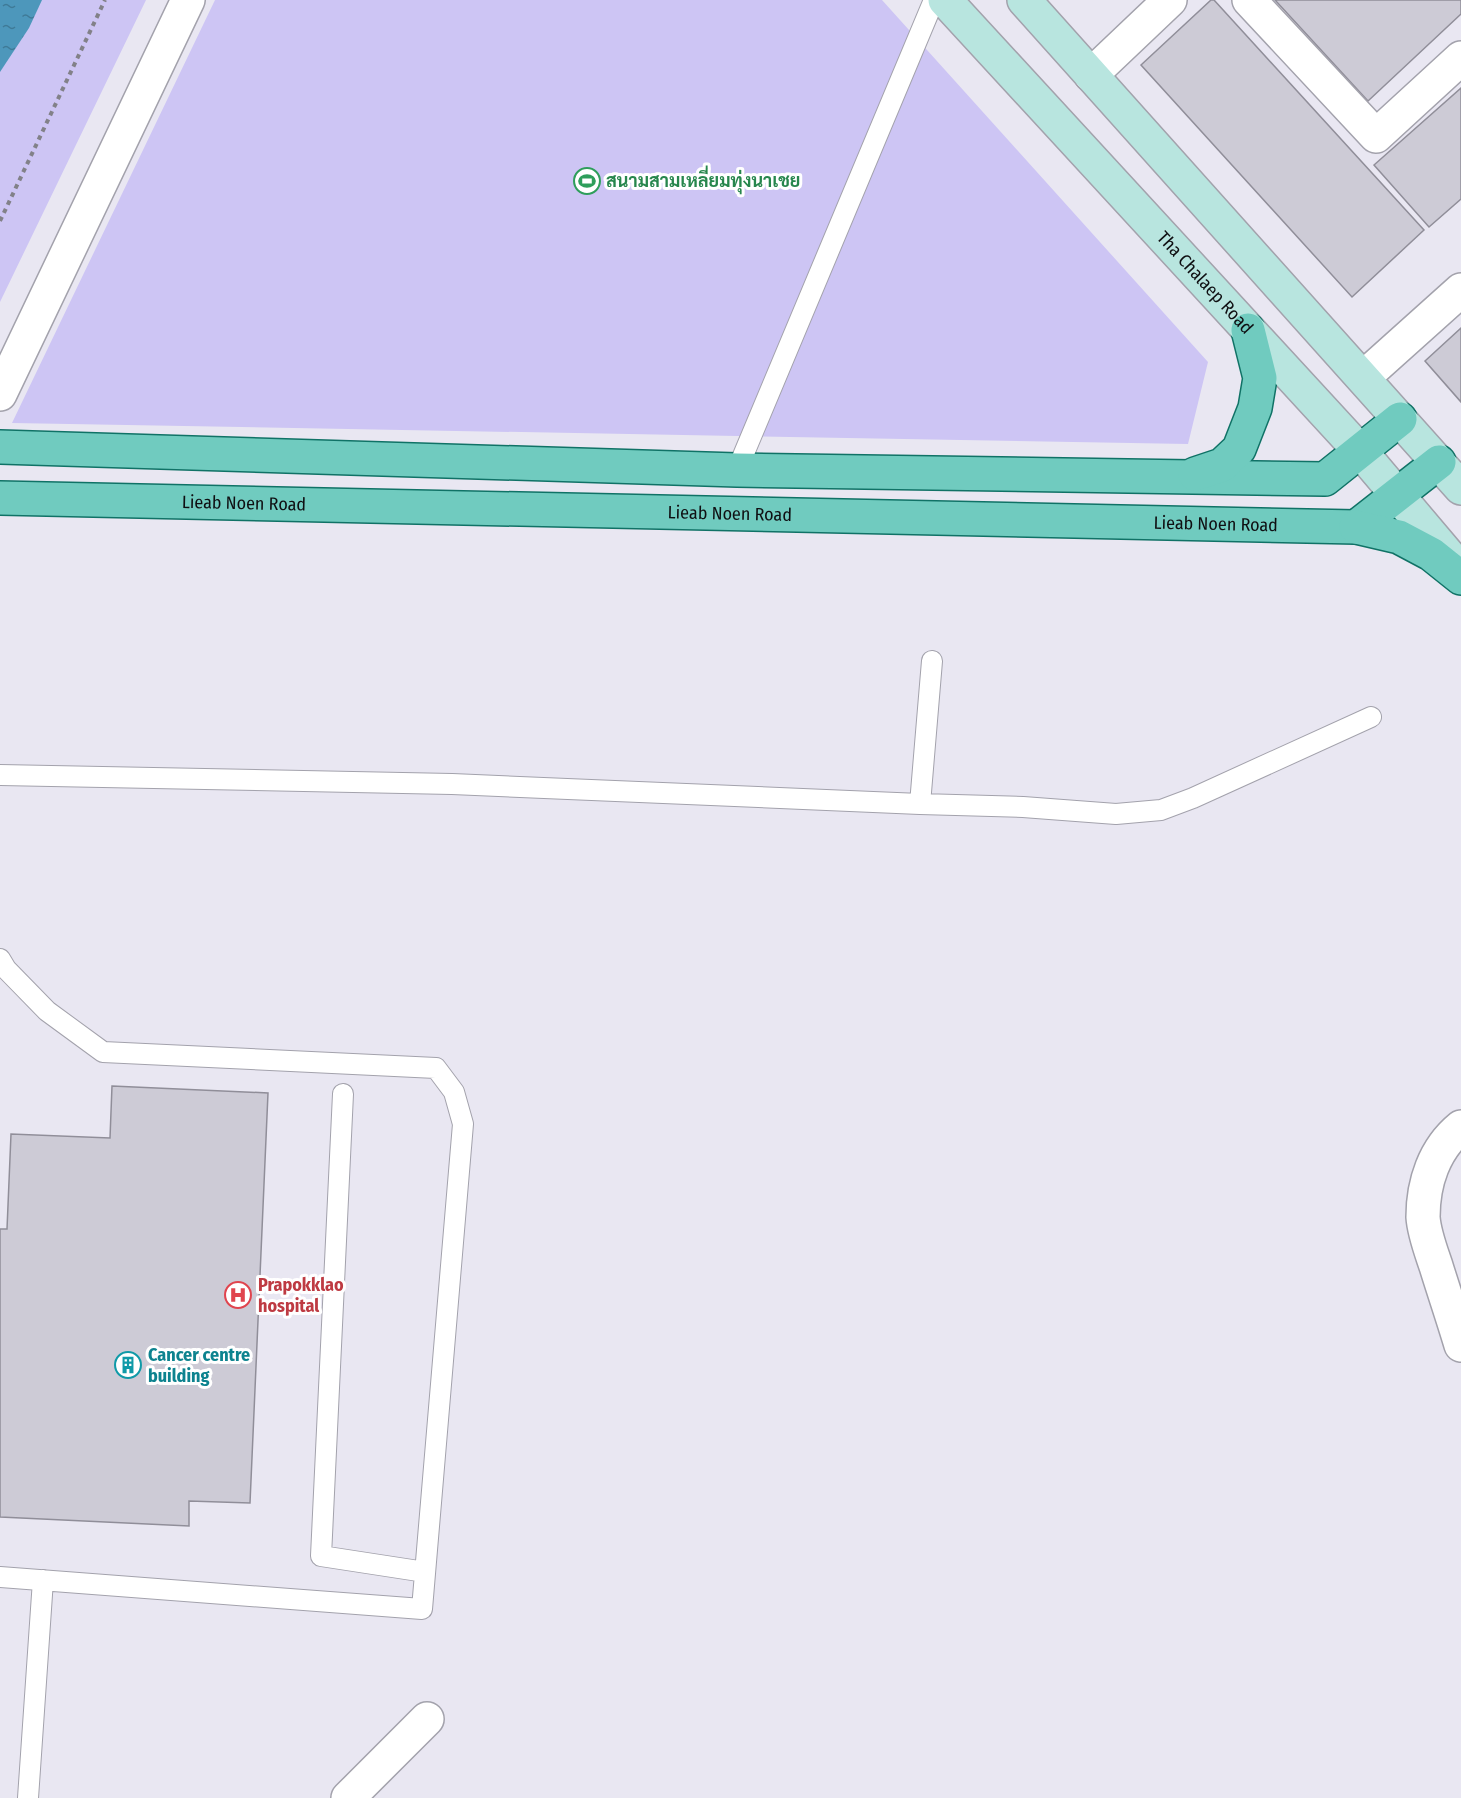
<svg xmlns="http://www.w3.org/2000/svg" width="1461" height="1798" font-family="'Fira Sans Condensed',Sarabun,sans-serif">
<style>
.park{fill:#cdc5f4}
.water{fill:url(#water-ripples)}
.building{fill:#cdcbd6;stroke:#908e99;stroke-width:1.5}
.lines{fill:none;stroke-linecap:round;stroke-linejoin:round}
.lane-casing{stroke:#a3a2ac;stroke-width:22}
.street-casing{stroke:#a3a2ac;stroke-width:36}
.secondary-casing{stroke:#a3a2ac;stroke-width:36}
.primary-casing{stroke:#107266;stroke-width:36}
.path{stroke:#828188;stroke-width:4;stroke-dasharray:4.5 4.5;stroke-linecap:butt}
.lane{stroke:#fff;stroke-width:20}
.street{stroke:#fff;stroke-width:33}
.secondary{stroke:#b8e5df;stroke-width:33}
.primary{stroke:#70cbbf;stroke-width:33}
.labels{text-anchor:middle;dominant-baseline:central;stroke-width:6;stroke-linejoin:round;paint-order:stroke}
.leisure-label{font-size:18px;font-weight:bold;fill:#27864d;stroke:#fff;text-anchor:start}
.street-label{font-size:18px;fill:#0f0f12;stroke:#fff}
.health-label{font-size:18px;font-weight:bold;fill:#be3a42;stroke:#fff;text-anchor:start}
.culture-label{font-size:18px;font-weight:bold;fill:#0d838f;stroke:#fff;text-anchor:start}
</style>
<defs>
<pattern id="water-ripples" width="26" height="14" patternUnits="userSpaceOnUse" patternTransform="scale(1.5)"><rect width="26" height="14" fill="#4d97bb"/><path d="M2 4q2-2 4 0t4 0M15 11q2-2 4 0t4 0" fill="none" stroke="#3e7a97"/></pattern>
</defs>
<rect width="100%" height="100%" fill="#e9e7f2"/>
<path class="park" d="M0 0H146L0 302Z
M215 0H882L1208 362 1188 444 12 423Z"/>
<path class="water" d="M0 0H42L29 28 0 72Z"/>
<path class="building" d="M1211 0H1214L1424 230 1352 297 1141 65Z
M1275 0H1461V14L1368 101Z
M1461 88V199L1429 227 1374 165Z
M1461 328V402L1425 361Z
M112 1086 268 1093 250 1503 189 1501V1526L0 1517V1229H7L11 1134 110 1138Z"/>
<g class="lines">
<defs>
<path id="lane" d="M737 470 934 0
M0 775 452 784 920 804 1023 807 1116 814 1161 810 1193 798 1371 717
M920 804 932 661
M0 959 6 969 47 1011 103 1052 436 1068 454 1092 463 1124 422 1609 0 1577
M343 1094 321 1556 425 1572
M28 1798 43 1580"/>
<path id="street" d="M1249 0 1376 136 1461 58
M1091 75 1170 0
M1364 377 1461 290
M0 394 188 0
M1461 1127C1434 1149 1423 1183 1423 1217 1424 1233 1431 1251 1436 1266 1444 1292 1453 1318 1461 1345
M348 1798 427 1719"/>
<g id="secondary">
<path id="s1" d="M945 0 1361 452 1460 569"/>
<path d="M1024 0 1461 488"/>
</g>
<g id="primary">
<path d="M0 447 737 470 1325 479 1400 419"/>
<path d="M1195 474 1222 465 1239 449 1255 408 1260 378 1248 330"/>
<path id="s2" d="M0 498 1356 527 1439 462"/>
<path d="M1356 527 1399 537 1431 554 1461 578"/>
</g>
</defs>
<use href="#lane" class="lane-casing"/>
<use href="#street" class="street-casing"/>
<use href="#secondary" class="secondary-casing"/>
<use href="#primary" class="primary-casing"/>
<path class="path" d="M0 221 105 0"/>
<use href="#lane" class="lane"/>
<use href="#street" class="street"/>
<use href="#secondary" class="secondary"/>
<use href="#primary" class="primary"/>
</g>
<defs>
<symbol id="stadium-ring" viewBox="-11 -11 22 22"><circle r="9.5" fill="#fff" stroke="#2e9e5b" stroke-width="1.5"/><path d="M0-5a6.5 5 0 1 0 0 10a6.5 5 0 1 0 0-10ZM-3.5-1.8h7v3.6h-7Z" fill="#2e9e5b"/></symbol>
<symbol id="hospital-ring" viewBox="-11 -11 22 22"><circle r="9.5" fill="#fff" stroke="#e0444e" stroke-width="1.5"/><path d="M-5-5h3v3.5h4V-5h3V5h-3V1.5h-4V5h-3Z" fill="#e0444e"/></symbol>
<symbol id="building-ring" viewBox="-11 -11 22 22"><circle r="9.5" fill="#fff" stroke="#0f9aa8" stroke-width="1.5"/><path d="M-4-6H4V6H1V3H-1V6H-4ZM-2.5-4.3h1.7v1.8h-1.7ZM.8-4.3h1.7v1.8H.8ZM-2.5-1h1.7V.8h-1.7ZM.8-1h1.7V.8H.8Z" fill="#0f9aa8"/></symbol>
</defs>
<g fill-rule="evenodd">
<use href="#stadium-ring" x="572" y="166" width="30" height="30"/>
<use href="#hospital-ring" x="223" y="1280" width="30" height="30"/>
<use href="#building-ring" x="113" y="1350" width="30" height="30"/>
</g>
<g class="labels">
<g class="leisure-label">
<text x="606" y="181">สนามสามเหลี่ยมทุ่งนาเชย</text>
</g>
<g class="street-label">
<text stroke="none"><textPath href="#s1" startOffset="384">Tha Chalaep Road</textPath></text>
<text stroke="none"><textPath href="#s2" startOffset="244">Lieab Noen Road</textPath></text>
<text stroke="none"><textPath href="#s2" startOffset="730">Lieab Noen Road</textPath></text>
<text stroke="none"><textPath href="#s2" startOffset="1216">Lieab Noen Road</textPath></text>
</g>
<g class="health-label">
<text x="258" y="1285">Prapokklao<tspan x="258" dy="21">hospital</tspan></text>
</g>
<g class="culture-label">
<text x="148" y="1355">Cancer centre<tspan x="148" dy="21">building</tspan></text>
</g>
</g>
</svg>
